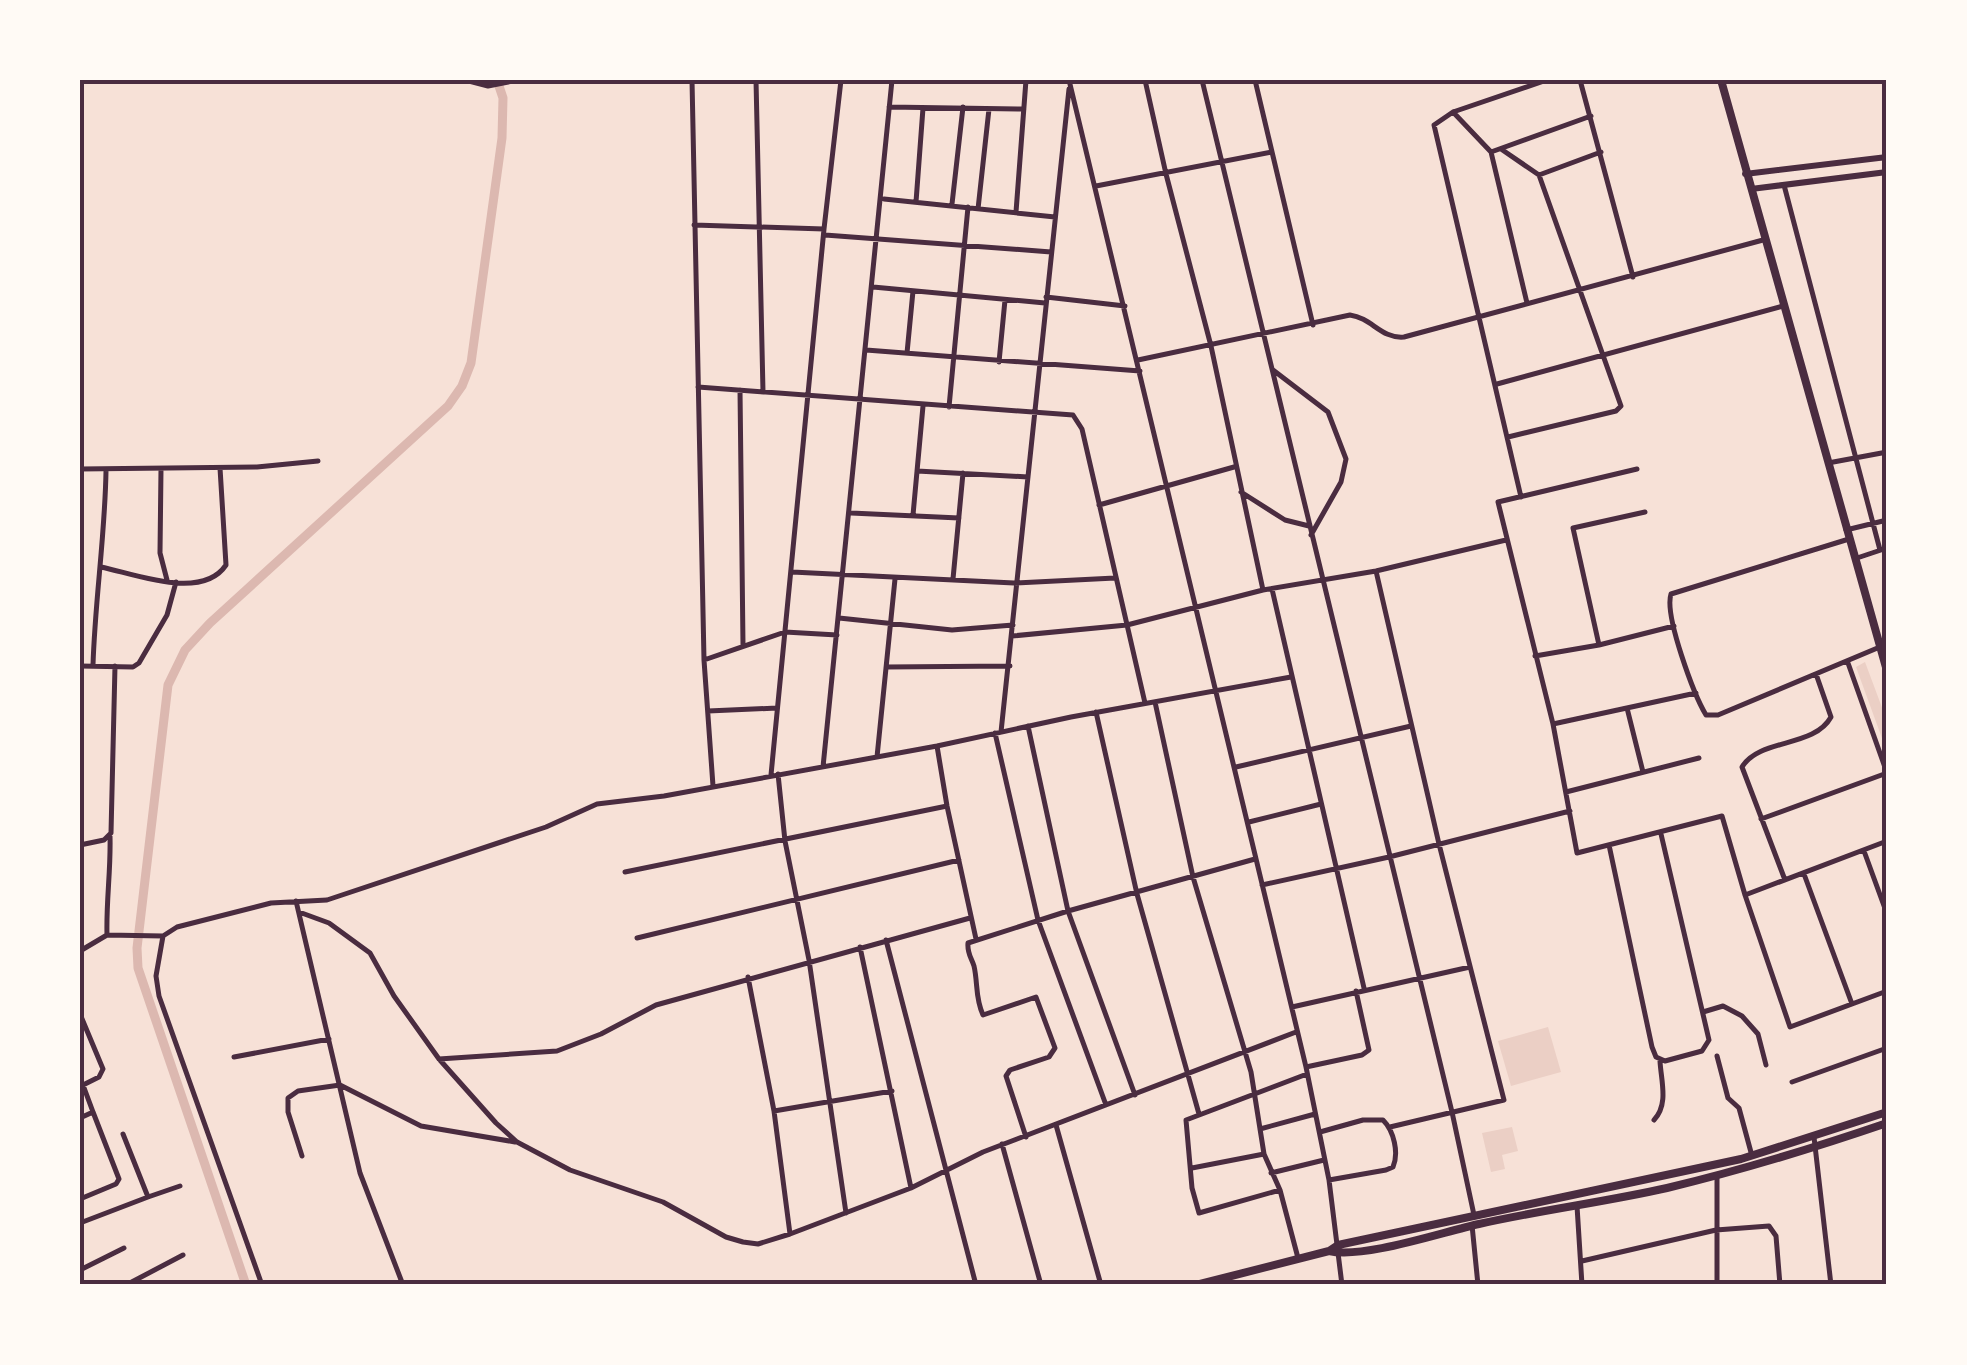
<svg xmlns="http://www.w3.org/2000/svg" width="1967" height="1365" font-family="'Open Sans',sans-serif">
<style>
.green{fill:#ebcfc5}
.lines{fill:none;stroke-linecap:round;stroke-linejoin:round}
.canal{stroke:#dcb8b0;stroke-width:9}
.minor{stroke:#4a2c40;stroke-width:5}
.tertiary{stroke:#4a2c40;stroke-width:6}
.secondary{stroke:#4a2c40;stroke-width:8}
.primary{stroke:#4a2c40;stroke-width:8}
.neatline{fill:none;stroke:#4a2c40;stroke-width:4}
</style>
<rect width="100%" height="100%" fill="#f7e1d7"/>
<path class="green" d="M1865 662 1887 721V752L1856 667Z
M1548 1027 1561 1072 1511 1086 1498 1041Z
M1512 1127 1518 1151 1502 1155 1505 1169 1491 1172 1482 1133Z"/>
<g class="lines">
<path class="canal" d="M246 1285 138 968 137 948 168 685 185 650 210 623 448 406 462 386 471 363 502 138 503 98 497 80"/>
<path class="minor" d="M465 80 488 86 518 80
M692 80 704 660 713 786
M756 80 763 392
M1069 80 1306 1067 1329 1180 1342 1285
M1145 80 1166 174 1211 346 1263 590
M1202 80 1452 1112 1474 1215
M1255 80 1313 325
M1580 80 1633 277
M889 107 1024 109
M1453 112 1434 125 1521 497
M1501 149 1539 175 1621 406 1616 411 1508 437
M1491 152 1527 303
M1491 152 1453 112 1547 80
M1491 152 1591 116
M1539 175 1601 152
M1784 185 1880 550
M1096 186 1272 152
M884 199 1055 217
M916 202 923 108
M952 204 963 107
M978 209 989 109
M1016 212 1026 80
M694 225 824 229
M825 235 1051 252
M873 287 1045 303
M1046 297 1125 306
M866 350 1140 371
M907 353 913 291
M1138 360 1350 315C1372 318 1381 339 1404 337L1763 240
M999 362 1005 300
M1273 370 1328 412 1346 459 1341 482 1311 535
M1497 384 1783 306
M698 387 1073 415 1082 429 1145 703
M740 390 743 645
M949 407 968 207
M1828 463 1887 452
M80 469 257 467 318 461
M161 469 160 553 167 580
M1637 469 1498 502 1553 724 1577 853 1722 816 1745 895 1790 1027 1887 991
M917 471 1028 477
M1241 492 1285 520 1309 526
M1099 505 1234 467
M851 513 959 518
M913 515 923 406
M1846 530 1887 520
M1849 539 1671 594C1664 615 1694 695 1706 715H1718L1887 644
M1857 558 1887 548
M101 567C135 574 202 601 226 565L220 468
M1376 571 1439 844 1504 1100 1390 1127
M792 572 1014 583 1115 578
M953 579 963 473
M1272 589 1364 988
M839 618 952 630 1013 625
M1012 636 1127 625 1263 590 1376 571 1506 540
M1599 645 1573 528 1645 512
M1535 656 1599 645 1674 626
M704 660 785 632 837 635
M1848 663 1887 773
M93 665C95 600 105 536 106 471
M80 666 133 667 139 663 167 615 176 582
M886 667 1010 666
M1155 702 1193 877 1251 1072 1264 1154 1280 1190 1298 1258
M1627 708 1643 772
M708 711 777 708
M1096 712 1137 894 1199 1114
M1553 724 1696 693
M1028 726 1068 911 1135 1095
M1001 732 1069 89
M995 733 1038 920 1106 1105
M937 746 947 806 976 939
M877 757 895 579
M823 767 892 80
M1236 767 1411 726
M778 774 785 841 809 960 846 1213
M771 775 824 229 841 80
M1566 792 1699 758
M1761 819 1887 773
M1249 822 1321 804
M80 845 104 840 111 833 115 666
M1609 845 1652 1047 1656 1057 1665 1061 1702 1051 1709 1040 1661 834
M1864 851 1887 914
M625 872 947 806
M1804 874 1852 1004
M1785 880 1742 767C1760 738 1814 748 1831 717L1816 674
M1262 885 1389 857 1570 811
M1745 895 1887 841
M296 901 360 1173 403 1285
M299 912 329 923 370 953 394 996 439 1059 496 1123 517 1142 570 1170 663 1202 726 1237 743 1242 758 1244 790 1234 911 1188 983 1152 1296 1032
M107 935C106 901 111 870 110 836
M163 936 156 976 159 996 262 1285
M637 938 959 860
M886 940 976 1285
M860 947 911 1188
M80 951 107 935 163 936 177 927 271 903 327 900 546 827 597 804 664 796 937 746 1071 717 1291 677
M748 977 774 1111 790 1234
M1292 1007 1470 967
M1703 1012 1723 1006 1742 1016 1758 1034 1766 1065
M80 1014 103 1069 99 1077 83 1085 93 1112
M1717 1056 1728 1098 1739 1108 1752 1156
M234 1057 329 1039
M439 1059 557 1051 601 1034 656 1005 970 918
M1306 1067 1362 1055 1369 1050 1356 991
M1792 1082 1887 1048
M774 1111 892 1091
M80 1118 93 1112 119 1179 116 1184 80 1199
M1654 1120C1669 1104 1661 1081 1660 1061
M1056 1125 1101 1285
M1260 1129 1315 1114
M1320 1132 1363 1120H1383C1394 1131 1399 1153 1393 1167L1386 1170 1329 1180
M1026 1137 1006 1076 1010 1070 1049 1057 1055 1048 1036 997 983 1015C975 998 978 983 974 966 971 957 967 953 968 943L1068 911 1255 859
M1814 1137 1831 1285
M1002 1144 1041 1285
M302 1156 288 1112V1098L298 1091 340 1085 421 1126 515 1142
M1192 1168 1264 1154
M1271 1173 1324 1160
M1717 1175V1285
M1280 1190 1199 1213 1192 1188 1186 1120 1307 1074
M148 1197 180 1186
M1577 1206 1582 1285
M80 1223 148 1197 123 1134
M1472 1225 1478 1285
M1582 1261 1716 1230 1769 1226 1776 1236 1780 1285
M80 1270 124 1248
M126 1285 183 1255
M1883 1285 1887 1279"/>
<path class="tertiary" d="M1745 174 1887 157
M1751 189 1887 172"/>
<path class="secondary" d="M1721 80 1887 671"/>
<path class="primary" d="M1329 1251C1364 1259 1442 1232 1479 1224 1541 1210 1605 1202 1667 1188 1742 1170 1814 1148 1887 1123
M1196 1285 1329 1251 1338 1245 1741 1159 1887 1112"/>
</g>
<rect width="1967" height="1365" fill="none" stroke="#fffaf5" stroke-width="165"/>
<rect x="82" y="82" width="1802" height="1200" class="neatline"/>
</svg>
